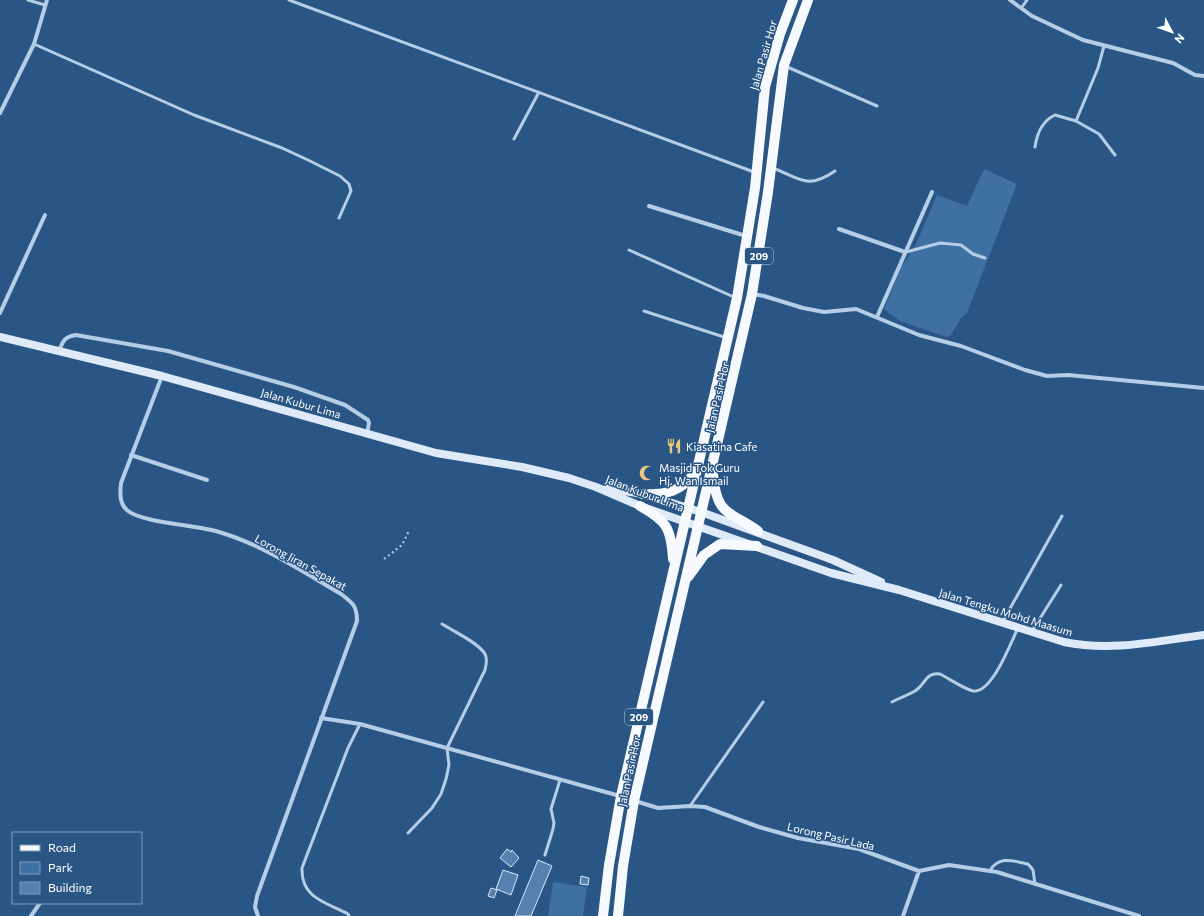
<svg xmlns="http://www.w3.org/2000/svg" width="1204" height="916" font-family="Commissioner,sans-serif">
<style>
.green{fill:#3f70a2}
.building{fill:#5681af;stroke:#d8e7f6}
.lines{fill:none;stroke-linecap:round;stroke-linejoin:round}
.path{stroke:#b5cee7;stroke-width:2;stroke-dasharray:2 3;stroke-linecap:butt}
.service{stroke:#b5cee7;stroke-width:3}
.minor{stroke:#b5cee7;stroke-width:4}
.secondary{stroke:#deeaf7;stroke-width:8}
.primary{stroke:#f6fafe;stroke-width:10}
.labels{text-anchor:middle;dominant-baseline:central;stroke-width:3;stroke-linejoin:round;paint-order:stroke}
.shield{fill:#2a5686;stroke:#bfccdb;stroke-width:1}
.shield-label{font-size:10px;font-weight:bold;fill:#fff}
.street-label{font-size:11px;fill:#fff;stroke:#2a5686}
.poi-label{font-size:11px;fill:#fff;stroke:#2a5686;text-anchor:start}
</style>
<rect width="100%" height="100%" fill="#2a5686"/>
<path class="green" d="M984 169 1017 184 967 313 961 318 950 336 946 337 900 321 884 309 901 268 916 244 937 195 967 206Z
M553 882 587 887 583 916H548Z"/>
<path class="building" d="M507 849 511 852 512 850 519 858 511 867 500 858Z
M538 860 552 866 531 916H515Z
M503 870 518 875 511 895 496 889Z
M581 876 589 878 588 885 580 884Z
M491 888 497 890 494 898 488 896Z"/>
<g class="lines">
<path class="path" d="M384 559 402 545 409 531"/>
<path class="service" d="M28 0 45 5
M289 0 754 172
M1022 7 1027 0
M34 44 194 115 282 148 308 160 340 176 349 184 351 191 339 218
M1104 46 1098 68 1076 121 1099 134 1115 155
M785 66 877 106
M514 139 539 92
M1035 147C1037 133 1042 121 1055 115L1076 121
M773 168C801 179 807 190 835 171
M629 250 736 298
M906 252 940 243 961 245 973 254 985 258
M644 311 727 338
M1003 621 1062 516
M1032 631 1061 585
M892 702C900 698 908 695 915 691 926 684 925 672 940 674 950 679 962 688 973 691 992 694 1011 642 1018 628
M690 806 763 702
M408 833 432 808 441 794 446 779 449 765 447 748 485 670C486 664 488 659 485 654 479 643 453 631 442 624
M545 855 553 829 554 823 551 809 560 780
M990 871C998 855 1014 861 1028 864L1033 870 1035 884
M349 916 348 914C325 902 301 898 302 868L348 748 360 724"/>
<path class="minor" d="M1010 0 1032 16 1083 40 1173 63 1195 75 1204 76
M0 113 34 44 47 0
M649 206 746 236
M839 229 905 252
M753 294 764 296 803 308 824 312 856 309 919 335 961 346 1025 370 1047 376 1068 375 1204 388
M0 313 45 215
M877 317 932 192
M59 351C63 341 64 337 76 335L168 351 294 387 345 405 368 420 369 423 367 434
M162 376 121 483C120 493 119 504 128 511 144 523 197 525 219 532 263 545 302 571 341 594 353 603 357 606 357 621L257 896 255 907 258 916
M131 455 207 480
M321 718 360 724 620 796
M635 801 658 808 690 806 705 807 759 827 798 838 859 849 919 871 949 865 997 872 1139 916
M31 916 40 903
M903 916 919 871"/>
<path class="secondary" d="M0 337 162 376 436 453 522 467 569 478 596 487 640 506 831 573 899 590 1064 642C1113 652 1156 641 1204 635
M607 488 643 494 701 512 833 560 881 582"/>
<path class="primary" d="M713 475C717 517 730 511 758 531
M643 494C666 495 681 492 695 472
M640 506C667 521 671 528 673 559
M688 577 704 555 720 544 757 546
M603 916 609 865 621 796 737 298 755 188 765 87 780 34 793 0
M618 916 623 866 634 801 752 294 768 192 784 65 808 0"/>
</g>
<defs>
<symbol id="restaurant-bare" viewBox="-9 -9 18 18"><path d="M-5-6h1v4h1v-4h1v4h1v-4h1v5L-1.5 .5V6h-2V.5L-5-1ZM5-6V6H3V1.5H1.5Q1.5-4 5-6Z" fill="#eec87c" stroke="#2a5686" stroke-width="2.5" paint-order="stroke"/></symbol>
<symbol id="mosque-bare" viewBox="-9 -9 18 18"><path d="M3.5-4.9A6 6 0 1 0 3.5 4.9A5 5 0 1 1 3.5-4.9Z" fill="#eec87c" stroke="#2a5686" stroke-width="2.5" paint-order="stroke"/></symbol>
</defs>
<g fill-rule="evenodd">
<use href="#restaurant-bare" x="663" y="435" width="22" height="22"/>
<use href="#mosque-bare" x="636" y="462" width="22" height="22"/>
</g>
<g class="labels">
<g class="shield">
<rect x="745" y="248" width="28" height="16" rx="3"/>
<rect x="625" y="709" width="28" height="16" rx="3"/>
</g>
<g class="shield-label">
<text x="759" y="256">209</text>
<text x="639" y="717">209</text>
</g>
<g class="street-label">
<text transform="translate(763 55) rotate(-74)">Jalan Pasir Hor</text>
<text transform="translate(717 397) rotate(-77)">Jalan Pasir Hor</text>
<text transform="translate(301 403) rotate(16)">Jalan Kubur Lima</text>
<text transform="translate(645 493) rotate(21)">Jalan Kubur Lima</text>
<text transform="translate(301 562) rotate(29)">Lorong Jiran Sepakat</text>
<text transform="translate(1006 612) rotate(17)">Jalan Tengku Mohd Maasum</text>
<text transform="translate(629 771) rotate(-78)">Jalan Pasir Hor</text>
<text transform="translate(831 836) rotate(13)">Lorong Pasir Lada</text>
</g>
<g class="poi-label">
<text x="686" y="446">Kiasatina Cafe</text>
<text x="659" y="467">Masjid Tok Guru<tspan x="659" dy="13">Hj. Wan Ismail</tspan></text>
</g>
</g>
<rect x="12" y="832" width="130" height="72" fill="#2a5686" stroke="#7f9ab6"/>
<rect x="20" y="845" width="20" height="6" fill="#f6fafe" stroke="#7f9ab6"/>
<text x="48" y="852" font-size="12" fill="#ffffff">Road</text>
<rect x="20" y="862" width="20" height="12" fill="#3f70a2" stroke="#7f9ab6"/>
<text x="48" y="872" font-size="12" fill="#ffffff">Park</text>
<rect x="20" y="882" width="20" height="12" fill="#5681af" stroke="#7f9ab6"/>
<text x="48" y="892" font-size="12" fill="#ffffff">Building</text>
<g transform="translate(1172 32) rotate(131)" stroke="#2a5686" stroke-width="3" paint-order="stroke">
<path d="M0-3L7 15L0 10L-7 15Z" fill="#ffffff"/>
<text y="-6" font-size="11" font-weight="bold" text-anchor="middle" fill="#ffffff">N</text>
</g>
</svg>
